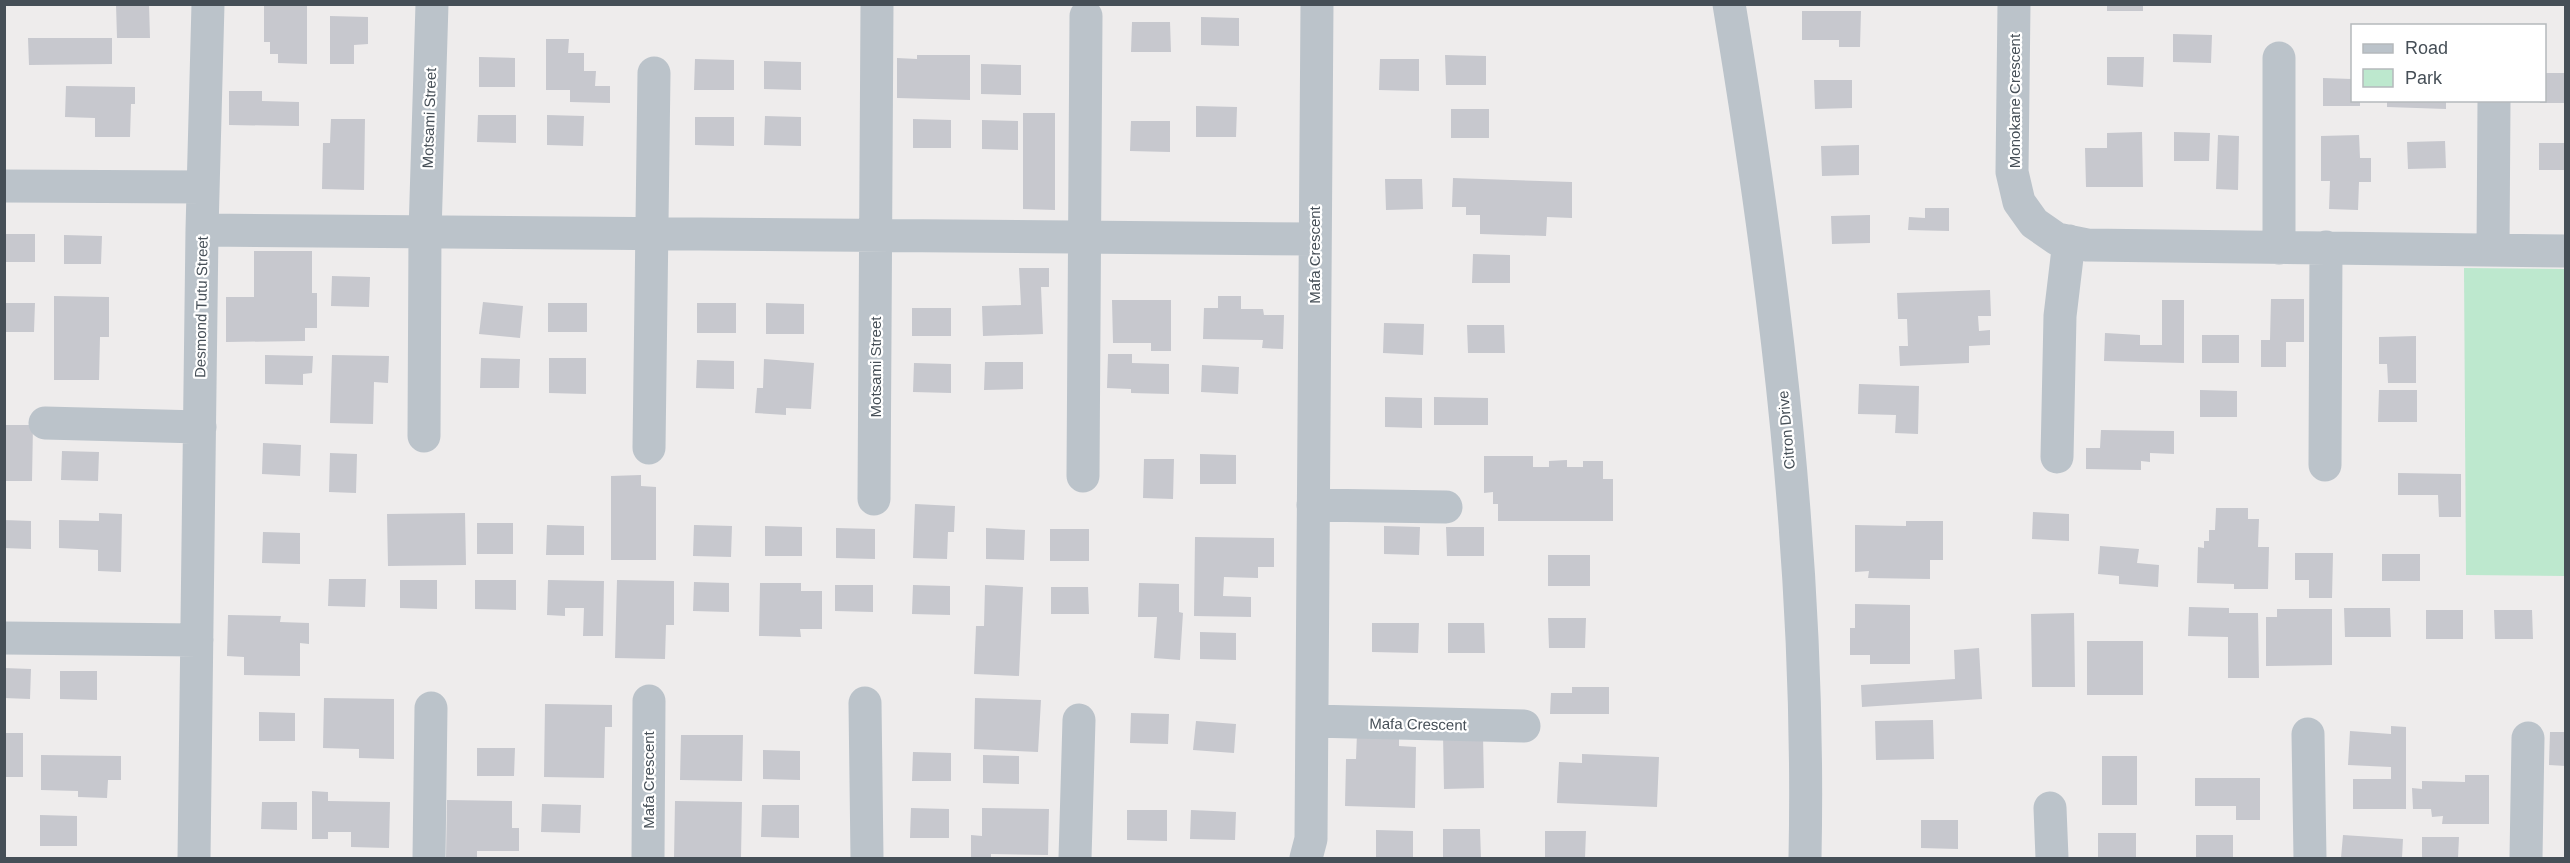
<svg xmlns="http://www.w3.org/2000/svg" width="2570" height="863" font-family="Arial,sans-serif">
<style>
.green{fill:#bde8ce}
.building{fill:#c7c8ce}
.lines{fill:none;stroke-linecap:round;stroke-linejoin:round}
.minor{stroke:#bbc3ca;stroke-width:33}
.labels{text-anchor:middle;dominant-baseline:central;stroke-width:4.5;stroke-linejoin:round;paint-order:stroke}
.street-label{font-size:15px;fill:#464f57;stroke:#fff}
</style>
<rect width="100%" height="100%" fill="#eeecec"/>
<path class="green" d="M2464 268 2565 269V576L2466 575Z"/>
<path class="building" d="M116 4H149L150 38H117Z
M264 4H307V64L278 63V54H270V42H264Z
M2107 4H2143V11H2107Z
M1802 11H1861L1860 47H1839V40H1802Z
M330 16 368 17V44L354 45V64H330Z
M1201 17 1239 18V46L1201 45Z
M1132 22H1170L1171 52H1131Z
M2173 34 2212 35 2211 63 2173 62Z
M28 38H112V64L29 65Z
M546 39H569L568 53H584V71H596L595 86H610V103L570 102V90H546Z
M917 55H970V100L897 98V58L917 59Z
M1445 55 1486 56V85H1446Z
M479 57 515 58V87H479Z
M2107 57H2144L2143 87 2107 85Z
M695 59 734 60V90H694Z
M1380 59H1419V91L1379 90Z
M764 61 801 62V90L764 89Z
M981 64 1021 65V95L981 94Z
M2544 73H2566V103H2540V100H2544Z
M2323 78 2352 79V100H2360V106H2323Z
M1814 80H1852V108L1815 109Z
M66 86 135 87V104H131L130 137H95V118L65 117Z
M229 91H262V101L299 102V126L229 125Z
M2387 100H2446V109L2387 107Z
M1196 106 1237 107 1236 137H1196Z
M1451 109H1489V138H1451Z
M1023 113H1055V210L1023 209Z
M478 115H516V143L477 142Z
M547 115 584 116 583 146 547 145Z
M765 116 801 117V146L764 145Z
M695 117H734V146L695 145Z
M331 119H365L364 190 322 189 323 143H330Z
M913 119 951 120V148H913Z
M982 120 1018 121V150L982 149Z
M1131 121H1170V152L1130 151Z
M2142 132 2143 187H2086L2085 148H2107V133Z
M2174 132 2210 133 2209 161H2174Z
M2218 135 2239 136 2238 190 2216 189Z
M2359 135 2360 158H2371V182H2359L2358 210 2329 209 2330 181H2321V136Z
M2445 141 2446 168 2408 169 2407 142Z
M2539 143H2566V170H2539Z
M1859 145V175L1822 176 1821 146Z
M1453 178 1572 182V218L1547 217 1546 236 1480 234V215H1466V207H1452Z
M1385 179H1422L1423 209 1386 210Z
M1925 208H1949V231L1908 230 1909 217 1925 218Z
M1870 215V243L1832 244 1831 216Z
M4 234H35V262H4Z
M64 235 102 236 101 264H64Z
M254 251H312V293H317V328H305V341L226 342V297H254Z
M1473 254 1510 255V283H1472Z
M1019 268H1049V287H1041L1043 334 983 336 982 306 1021 305Z
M332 276 370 277 369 307 331 306Z
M1990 290 1991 316H1978L1979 331 1990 330V345L1969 346V363L1900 366 1899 346H1908L1907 319H1898L1897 293Z
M54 296 109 297V337H100L99 380H54Z
M1218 296H1241V309H1263L1264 315H1284L1283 349 1262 348 1263 340 1203 339 1204 308H1218Z
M2271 299H2304V342H2286V367H2261V340H2270Z
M1112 300H1171V351H1151V343H1113Z
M2162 300H2184V363L2104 361 2105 333 2140 335V345H2162Z
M483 302 523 306 520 338 479 334Z
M4 303H35L34 332H4Z
M548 303H587V332H548Z
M697 303H736V333H697Z
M766 303 804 304V334H766Z
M912 308H951V336H912Z
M1384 323 1424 324 1423 355 1383 353Z
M1467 325H1504L1505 353H1468Z
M2202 335H2239V363H2202Z
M2416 336V383H2388L2387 364H2379V337Z
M1108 354H1132V363L1169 364V394L1131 393V389L1107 388Z
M265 355 313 356 312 373 303 374V385L265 384Z
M332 355 389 356 388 383 374 382 373 424 330 423Z
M481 358 520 359 519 388H480Z
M549 358H586V394L549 393Z
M764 359 814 363 811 409 786 408V415L755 413 757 388H763Z
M697 360 734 361V389L696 388Z
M985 362H1023V389L984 390Z
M914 363 951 364V393L913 392Z
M1202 365 1239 367 1238 394 1201 392Z
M1859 384 1919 386 1918 434 1895 433 1896 415 1858 414Z
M2200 390 2237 391V417H2200Z
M2379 390H2417V422H2378Z
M1385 397 1422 398V428L1385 427Z
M1434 397 1488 398V425H1434Z
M4 425H33L32 481H4Z
M2101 430 2174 431V454L2150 453V462L2141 461V470L2086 469V448H2100Z
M263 443 301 445 300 476 262 474Z
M62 451 99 452 98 481 61 480Z
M330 453 357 454 356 493 329 492Z
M1200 454 1236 455V484H1200Z
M1484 456H1533V467H1549V461L1567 460V467H1583V461H1603V479H1613V521H1498V504H1493V492L1484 493Z
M1144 459H1174L1173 499 1143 498Z
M2398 473 2461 474V517H2439L2438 495H2398Z
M641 475V486L656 487V560H611V476Z
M915 504 955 506 954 532H948L947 559 913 558Z
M2216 508H2248V519H2259L2258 547H2269L2268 589H2234V584L2197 583 2198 547 2204 548V541H2209V530H2215Z
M2033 512 2069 514V541L2032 539Z
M99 513 122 514 121 572 98 571V550L59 548V520L99 521Z
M465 513 466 565 388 566 387 514Z
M4 520 31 521V549L4 548Z
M1906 521H1943V560H1930V579L1868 578 1869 571 1855 572V525L1906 526Z
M477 523H513V554H477Z
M547 525 584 526V555H546Z
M694 525 732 526 731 557 693 556Z
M765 526 802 527V556H765Z
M1384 526 1420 527 1419 555 1384 554Z
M1446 527H1484V556H1447Z
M836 528 875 529V559L836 558Z
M986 528 1025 530 1024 560 986 559Z
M1050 529H1089V561H1050Z
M263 532 300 533V564L262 563Z
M1195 537 1274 538V567H1258V578L1224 577 1223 596 1251 597V617L1194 616Z
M2100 546 2139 549 2137 563 2159 565 2158 587 2119 584V576L2098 574Z
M2295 553H2333L2332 598H2309V580H2295Z
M2382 554H2420V581H2382Z
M1548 555H1590V586H1548Z
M329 579H366L365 607 328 606Z
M400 580H437V609L400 608Z
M475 580H516V610L475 609Z
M548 580 604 581 603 636H583L584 608H565V616L547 615Z
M617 580 674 581V625H666L665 659 615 658Z
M694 582 729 583V612L693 611Z
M760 583H801V591H822V629H800L801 637 759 636Z
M1139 583 1179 584V612L1183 613 1180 660 1154 658 1157 617H1138Z
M835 585H873V612L835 611Z
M913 585 950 586V615L912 614Z
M985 585 1023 587 1019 676 974 674 976 626H984Z
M1051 587H1088L1089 614H1051Z
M1855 604 1910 605V664H1870V655H1850V628H1855Z
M2189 607 2229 608V613H2258L2259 678H2228V637L2188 636Z
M2344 608H2390L2391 637H2345Z
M2277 609H2332V665L2266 666V617H2277Z
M2426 610H2463V639H2426Z
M2494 610H2532L2533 639H2495Z
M2074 613 2075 687H2032L2031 614Z
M228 615 281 616 280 622 309 623V644L300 643V676L244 675V657L227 656Z
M1548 618H1586L1585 648H1549Z
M1372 623H1419L1418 653 1372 652Z
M1448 623H1484L1485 653H1448Z
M1200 632 1236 633V660L1200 659Z
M2087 641H2143V695H2087Z
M1979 648 1982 699 1862 707 1861 685 1955 679 1954 650Z
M4 668 31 669 30 699 4 698Z
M60 671H97V700L60 699Z
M1572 687H1609V714H1550L1551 693H1572Z
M324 698 394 699V759L359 758V749L323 748Z
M975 698 1041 700 1038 752 974 749Z
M545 704 612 705V727H605L604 778 544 777Z
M259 712 295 713V741H259Z
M1131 713 1169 714 1168 744 1130 743Z
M1933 720 1934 759 1876 760 1875 721Z
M1196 721 1236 724 1234 753 1193 750Z
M2391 726 2406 727V809H2353V779H2391V767L2348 765 2350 731 2391 734Z
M2550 732H2566V766L2549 765Z
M5 733H23V777H5Z
M1357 733 1399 734V746L1416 747 1415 808 1345 806 1346 759H1356Z
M1443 734H1483L1484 788 1444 789Z
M681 735H743L742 781 680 780Z
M477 748H515L514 776H477Z
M763 750 800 751V780L763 779Z
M913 752 951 753V781H912Z
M1582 754 1659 757 1657 807 1557 803 1559 762 1582 763Z
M41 755 121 756V780H108L107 798 78 797V791L41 790Z
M983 755 1019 756V784L983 783Z
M2102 756H2137V805H2102Z
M2465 775H2489V824H2442L2443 816 2432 817 2431 809H2413L2412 788 2422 789V781L2465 782Z
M2195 778H2260V820H2236V806H2195Z
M312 791 328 792V801L390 802 389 848 351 847V832H328V839H312Z
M447 800 512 801V828H519V851H477V858H446Z
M675 801 742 802 741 858H674Z
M262 802H297V830L261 829Z
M542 804 581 805 580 833 541 832Z
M762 805H799V838L761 837Z
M911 808 949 809V838H910Z
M982 808 1049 809 1048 855 991 854V858H971V835L982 836Z
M1127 810H1167V841L1127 840Z
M1191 810 1236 812 1235 840 1190 839Z
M40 815 77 816V846H40Z
M1921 820H1958V849L1921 848Z
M1443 829H1480L1481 858H1443Z
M1376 830 1413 831V858H1376Z
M1545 831H1586L1585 858H1545Z
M2098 833H2136V858H2098Z
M2196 835H2233V858H2196Z
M2343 835 2403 839 2402 858H2341Z
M2422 837H2459L2458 858H2422Z"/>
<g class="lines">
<path class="minor" d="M1729 4C1776 287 1811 572 1805 858
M2014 4 2012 172 2019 202 2034 223 2057 239 2087 245 2566 251
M4 186 203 187
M202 230 1314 239
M2279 248V58
M2493 250 2494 100
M45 423 200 427
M424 436 425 232 432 4
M649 448 654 73
M2057 457 2060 316 2069 241
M2325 465 2326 247
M1083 476 1086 16
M874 499 877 5
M1313 505 1446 507
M4 638 197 640
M865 703 867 858
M1312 721 1524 726
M2308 734 2310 858
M2050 808 2052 858
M194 858 202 230 208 4
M429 858 431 708
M648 858 649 701
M1075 858 1079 720
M1306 858 1311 839 1317 4
M2526 858 2528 738"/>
</g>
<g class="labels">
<g class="street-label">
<text transform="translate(2014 101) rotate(-90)">Monokane Crescent</text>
<text transform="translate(429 118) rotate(-88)">Motsami Street</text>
<text transform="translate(1314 255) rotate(-90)">Mafa Crescent</text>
<text transform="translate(201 307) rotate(-89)">Desmond Tutu Street</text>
<text transform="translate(875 367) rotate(-90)">Motsami Street</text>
<text transform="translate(1786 430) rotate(-95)">Citron Drive</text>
<text transform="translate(1418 724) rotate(1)">Mafa Crescent</text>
<text transform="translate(648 780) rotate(-90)">Mafa Crescent</text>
</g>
</g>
<rect width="2570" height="863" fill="none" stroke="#464f57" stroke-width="12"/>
<rect x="2351" y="24" width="195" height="78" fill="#ffffff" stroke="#b5b9bc" stroke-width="1.5"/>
<rect x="2363" y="44" width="30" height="9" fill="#bbc3ca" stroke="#b5b9bc" stroke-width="1.5"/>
<text x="2405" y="54" font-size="18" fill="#464f57">Road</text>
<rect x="2363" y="69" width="30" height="18" fill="#bde8ce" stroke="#b5b9bc" stroke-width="1.5"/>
<text x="2405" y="84" font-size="18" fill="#464f57">Park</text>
</svg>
